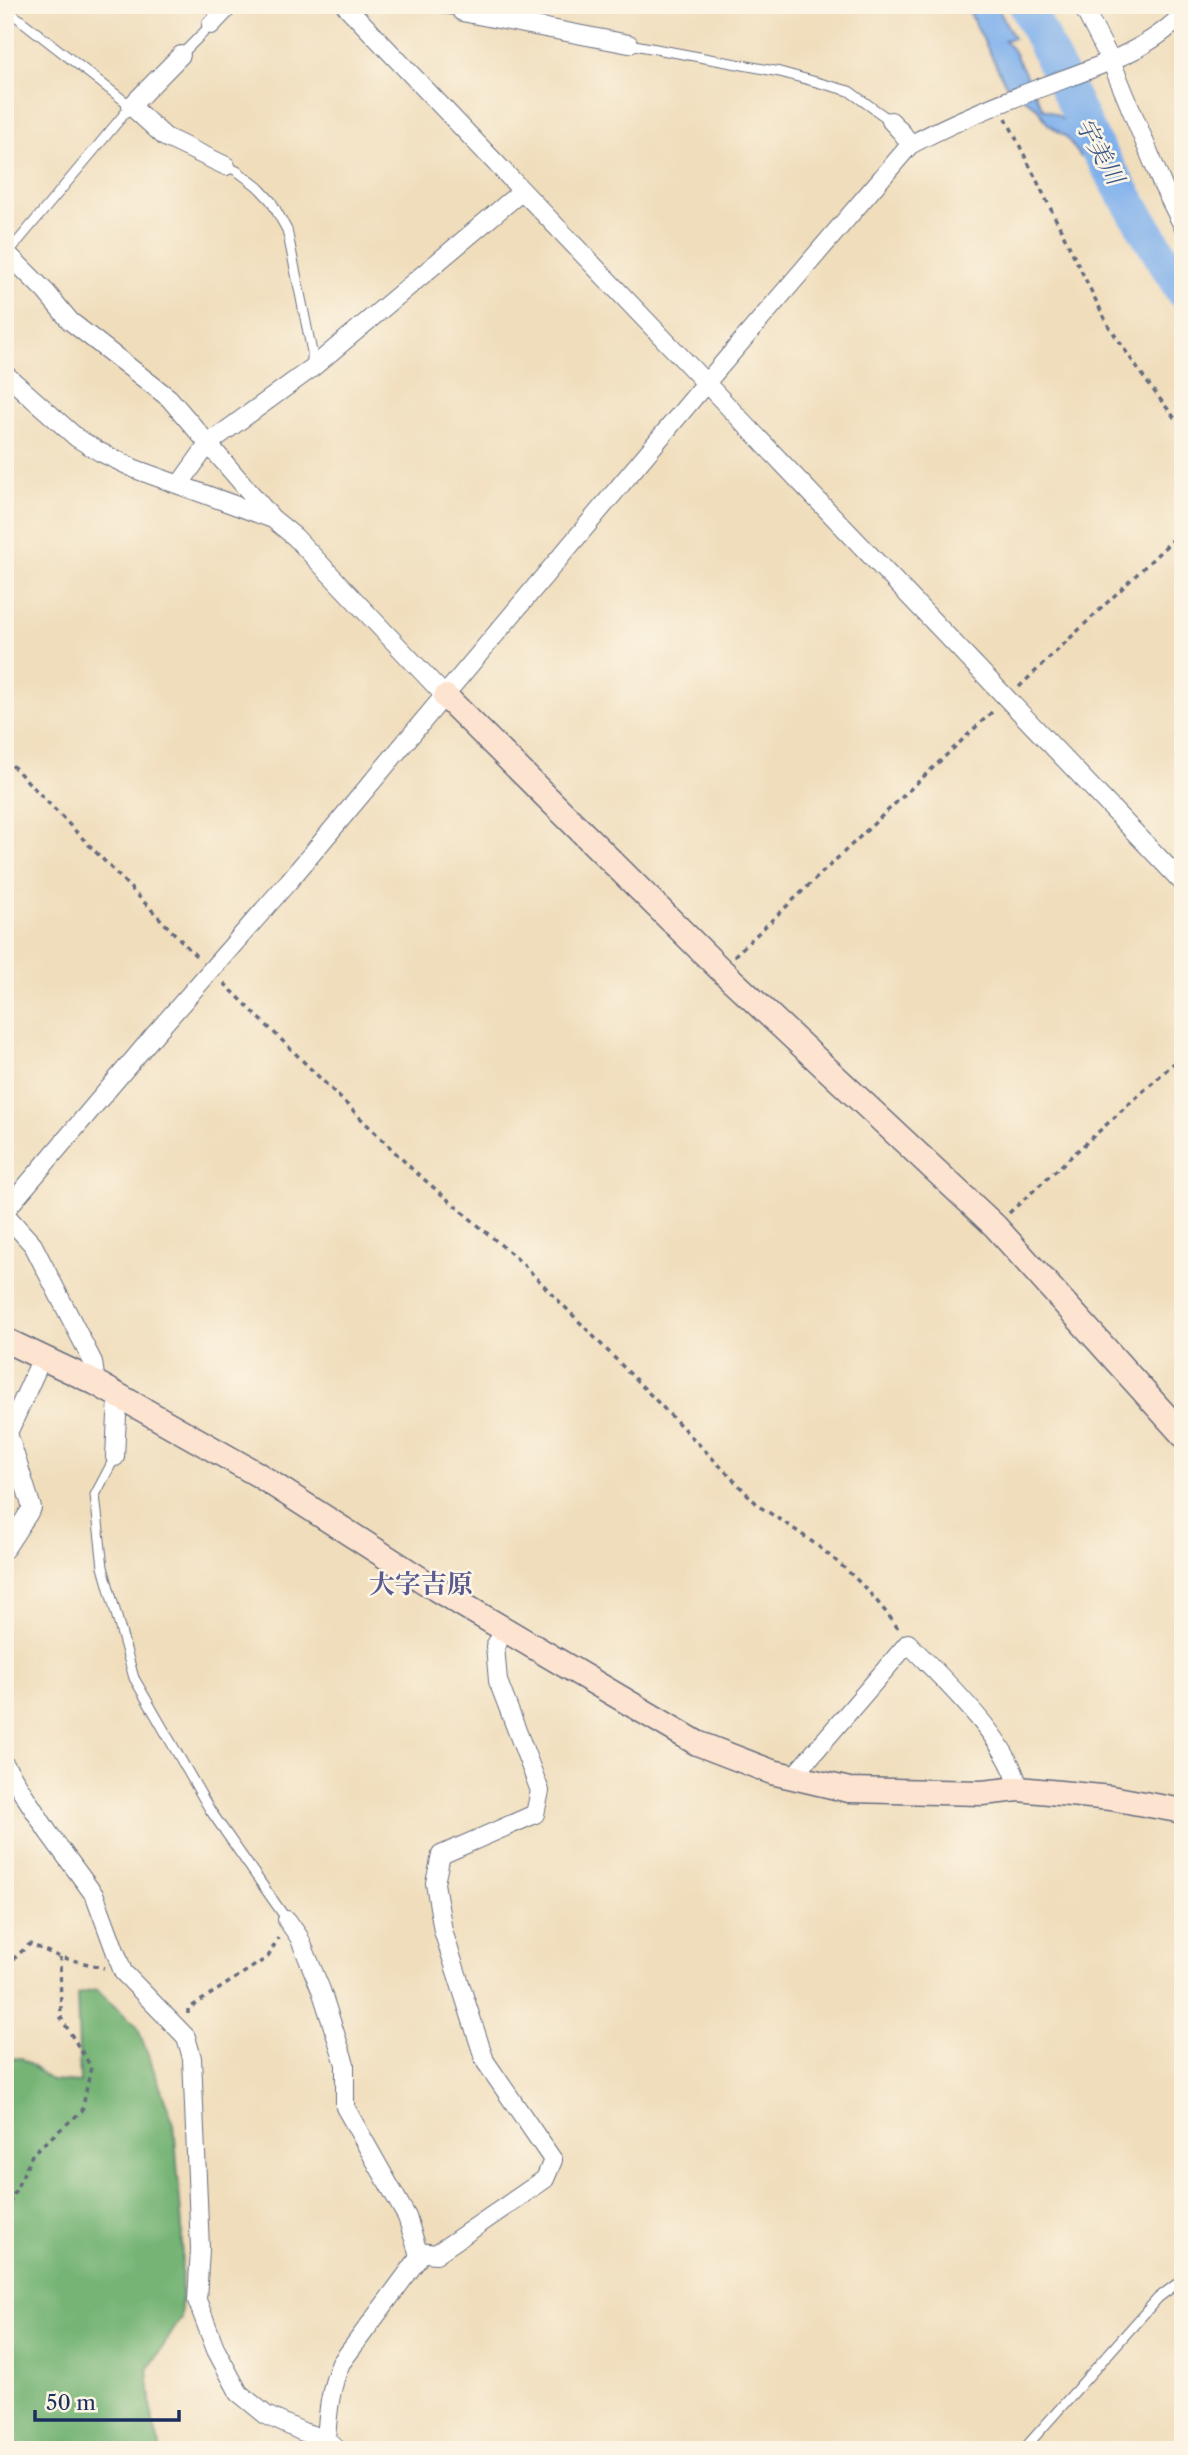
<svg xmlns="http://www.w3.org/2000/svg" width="1188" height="2455" font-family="'Libre Caslon Text','Noto Serif JP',serif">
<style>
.forest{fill:#74b475;stroke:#48726a;stroke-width:2}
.water{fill:#80b1ec;stroke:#4e70a5;stroke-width:2}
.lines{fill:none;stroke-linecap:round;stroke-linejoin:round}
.river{stroke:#80b1ec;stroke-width:35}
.lane-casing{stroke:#666c7f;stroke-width:11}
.street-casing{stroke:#666c7f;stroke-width:20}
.secondary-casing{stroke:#666c7f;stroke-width:27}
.path{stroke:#666c7f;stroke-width:3.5;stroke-dasharray:5 5;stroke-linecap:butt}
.lane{stroke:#fff;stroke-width:9}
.street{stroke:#fff;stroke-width:18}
.secondary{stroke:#fde4d0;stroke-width:24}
.labels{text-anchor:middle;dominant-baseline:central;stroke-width:5;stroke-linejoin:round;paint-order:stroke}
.water-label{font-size:24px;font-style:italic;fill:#395689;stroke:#fcf5e5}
.quarter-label{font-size:26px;font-weight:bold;fill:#585a91;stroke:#fcf5e5}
</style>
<rect width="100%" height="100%" fill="#fcf5e5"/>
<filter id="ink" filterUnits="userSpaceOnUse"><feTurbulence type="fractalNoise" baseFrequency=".0143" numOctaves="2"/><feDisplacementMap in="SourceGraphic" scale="14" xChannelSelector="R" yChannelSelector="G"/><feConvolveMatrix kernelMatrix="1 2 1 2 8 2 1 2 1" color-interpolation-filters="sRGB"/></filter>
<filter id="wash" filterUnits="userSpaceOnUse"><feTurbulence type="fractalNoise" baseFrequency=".00686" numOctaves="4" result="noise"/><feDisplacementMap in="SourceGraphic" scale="28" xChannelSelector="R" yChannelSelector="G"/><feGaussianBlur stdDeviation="1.57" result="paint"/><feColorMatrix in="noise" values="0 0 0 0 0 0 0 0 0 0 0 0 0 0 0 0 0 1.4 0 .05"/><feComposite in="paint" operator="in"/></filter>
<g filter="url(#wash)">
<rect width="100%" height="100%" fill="#f0ddbb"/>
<path class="forest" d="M96 1990 137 2026 174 2124 182 2228 181 2318 148 2370 153 2422 161 2450H5V2059L21 2058 52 2081 80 2083 77 1994Z"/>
<path class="water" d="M966 5H996L1014 38 1004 40 1013 50 1043 109C1066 114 1076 135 1086 155L1081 157 1066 137 1048 124 1038 109 1005 83Z"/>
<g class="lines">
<path class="river" d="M1026 5 1094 144 1183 292"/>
</g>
</g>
<g filter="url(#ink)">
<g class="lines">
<defs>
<path id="lane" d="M429 5 462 12
M5 8 131 106 8 253
M629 44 780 72 849 91 891 121
M181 55 211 25
M226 166 237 171 258 187 271 201 287 230 312 352V366
M115 1457 95 1495 103 1567 134 1678 210 1810 287 1920
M1023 2450 1158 2298 1183 2279"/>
<path id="street" d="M345 5 1183 883
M1082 5 1111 61 1162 184 1183 226
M462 12 629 44
M211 25 230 5
M181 55 131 106 165 137 226 166
M891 121 903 134 910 145
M5 251 46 292 70 321 169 398 271 517
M5 374 77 438 100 452 135 469 273 519 295 537 446 697
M179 485 209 443 312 368 522 191
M5 1211 155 1034 289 881 706 383 910 145C949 124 990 107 1032 91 1083 71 1144 55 1183 14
M5 1214 33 1245 93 1362 96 1383
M115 1457 118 1395
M5 1549 32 1508 8 1433 42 1358
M5 1765 48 1832 95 1896 123 1972 186 2037 192 2058 200 2249 197 2300 216 2350 239 2393 266 2415 303 2432 326 2439 338 2450
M793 1777 908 1643C943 1680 1009 1739 1019 1789
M287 1920 299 1937 321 1990 345 2064V2107L407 2217 418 2252V2259L341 2363C330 2388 328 2412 326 2439
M418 2252 436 2254 545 2179 553 2160 485 2061 443 1931 435 1883 441 1855 535 1814 540 1791 498 1681 495 1646 506 1629"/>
<path id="secondary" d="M446 697 720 969 995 1226 1183 1435
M5 1340 96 1383 257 1474 436 1589 697 1743 772 1772 849 1790 982 1793 1019 1789 1111 1798 1183 1811"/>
</defs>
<use href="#lane" class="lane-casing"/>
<use href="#street" class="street-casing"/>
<use href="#secondary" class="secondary-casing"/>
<path class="path" d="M1006 118 1108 325 1144 378 1183 429
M1019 687 1183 530
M5 758 198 958
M734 956 993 711
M224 983 412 1169 521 1262 760 1507C814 1540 863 1577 899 1630
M1009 1213 1183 1055
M5 1966 30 1944 60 1957 104 1968
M188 2014V2009L268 1957 278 1938
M5 2213 33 2153 82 2111 91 2067 61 2018 60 1957"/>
<use href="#lane" class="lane"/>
<use href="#street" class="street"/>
<use href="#secondary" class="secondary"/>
</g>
</g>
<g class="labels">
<g class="water-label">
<text transform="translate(1100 151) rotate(61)">宇美川</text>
</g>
<g class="quarter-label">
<text x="421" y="1584">大字吉原</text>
</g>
</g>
<rect width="1188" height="2455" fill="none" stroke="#fcf5e5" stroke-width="28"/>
<path d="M35 2410v10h144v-10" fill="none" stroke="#1b2f5e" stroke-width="3.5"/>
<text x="46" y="2410" font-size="21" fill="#1b2f5e" stroke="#fcf5e5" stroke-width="5" paint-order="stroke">50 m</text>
</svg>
